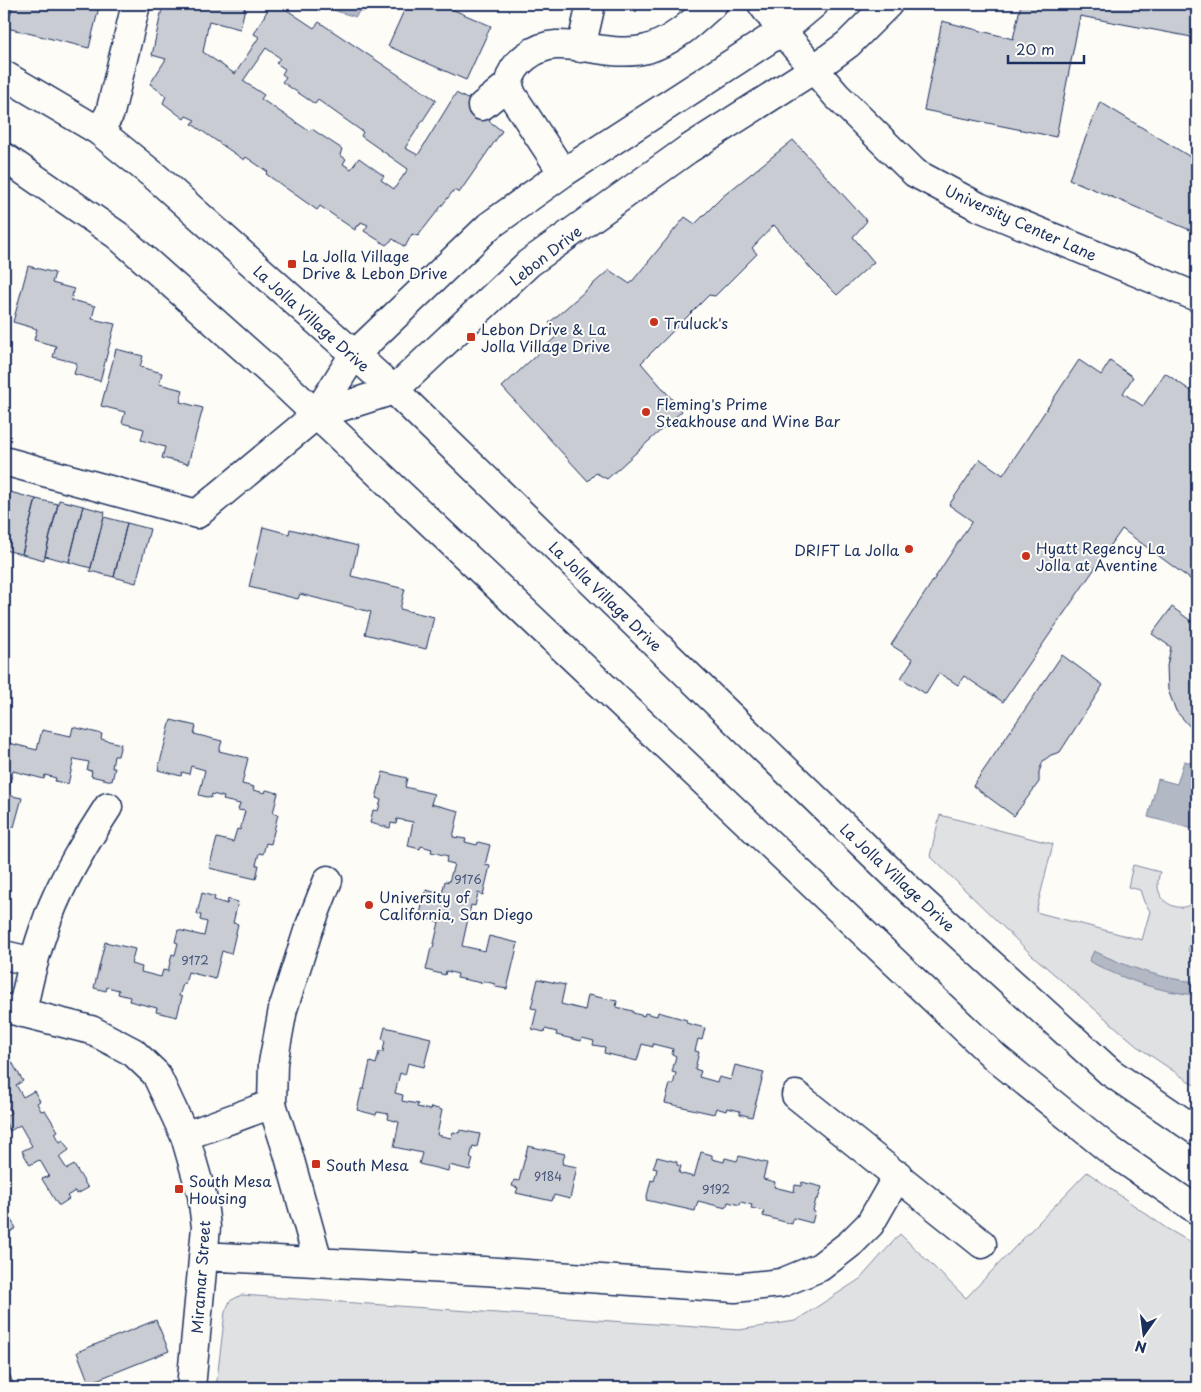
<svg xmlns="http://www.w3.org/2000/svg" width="1201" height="1392" font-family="'Playpen Sans',sans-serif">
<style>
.green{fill:#e0e1e3;stroke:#7e88a0}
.water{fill:#b3b8c5;stroke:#76819c}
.building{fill:#c9ccd3;stroke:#1b2f5e;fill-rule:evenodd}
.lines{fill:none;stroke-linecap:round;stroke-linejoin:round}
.minor-casing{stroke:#1b2f5e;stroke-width:31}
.major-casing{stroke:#1b2f5e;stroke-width:31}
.minor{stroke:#fdfcf7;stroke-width:28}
.major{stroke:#fdfcf7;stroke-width:28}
.poi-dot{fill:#c8321e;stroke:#fdfcf7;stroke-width:2}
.labels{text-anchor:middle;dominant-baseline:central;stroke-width:4;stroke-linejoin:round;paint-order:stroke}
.number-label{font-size:12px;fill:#46567b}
.street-label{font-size:15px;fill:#1b2f5e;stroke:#fdfcf7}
.poi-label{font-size:15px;fill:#1b2f5e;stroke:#fdfcf7;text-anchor:start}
</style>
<rect width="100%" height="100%" fill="#fdfcf7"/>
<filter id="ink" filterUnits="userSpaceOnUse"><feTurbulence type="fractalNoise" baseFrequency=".02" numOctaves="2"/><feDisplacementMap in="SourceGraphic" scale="10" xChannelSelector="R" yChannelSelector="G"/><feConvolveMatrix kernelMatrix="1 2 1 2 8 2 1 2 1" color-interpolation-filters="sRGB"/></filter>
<g filter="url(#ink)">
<path class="green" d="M940 815 1053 844 1036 912 1142 940 1150 911 1144 902 1140 890 1128 887 1133 865 1160 872C1158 879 1157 885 1159 892 1166 909 1187 913 1197 898V921L1188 951 1197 953V1087L1141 1049 1032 955 930 856Z
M1087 1172 1166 1228 1197 1246V1388H216L225 1312 230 1301 241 1295 739 1330 795 1321 860 1279 900 1234 966 1298Z"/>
<path class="water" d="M319 4H367L363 12 359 11 356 17 339 12Z
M1184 761 1197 764V830L1148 817 1158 779 1177 784Z
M1094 951C1127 967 1161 979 1197 982V995C1159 992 1122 979 1089 961Z"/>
<path class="building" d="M13 4H85L99 7 89 48 7 28Z
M163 4H246L240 29 209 21 203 52 235 74 259 37 254 34 271 4H278L314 28 319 22 436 100 405 148 418 155 456 93 467 99 470 97 493 113 489 121 502 131 459 193 454 190 418 236 412 234 405 247 393 239 386 245 364 231 368 225 361 222 359 226H356L355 230 320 206 317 210 266 174 268 172 246 157 244 160 192 124 195 120 186 116 184 119 163 103 166 96 150 84 166 59 152 55ZM266 48 280 58 276 63 285 69 282 74 286 77 282 82 315 104 318 100 363 132 361 136 408 169 394 189 381 180 384 176 359 158 351 169 343 164 346 159 340 155 342 149 312 129 309 131 261 99 264 95 243 81Z
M407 4H440L491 26 466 80 388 46Z
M604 4H638L636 12Z
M1021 4H1197V38L1080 16 1056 137 924 110 942 21 1013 39Z
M1197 43V85L1192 84Z
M1100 102 1197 161V233L1069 179Z
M793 140 867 221 853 237 874 262 837 295 812 270 774 225 752 248 757 254 715 296 709 295 641 363 682 411 607 479 596 473 588 481 502 387 559 334 549 323 609 270 630 284 685 217 695 224 722 197Z
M28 266 55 273 52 283 74 289 71 300 95 306 92 319 115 324 100 381 74 374 77 363 53 357 56 346 34 340 37 329 13 322Z
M116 349 143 356 140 367 162 373 159 384 183 390 180 402 203 408 188 464 162 458 165 447 141 440 144 429 122 423 125 412 101 406Z
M1079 360 1101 375 1110 361 1133 377 1123 393 1143 406 1165 373 1197 395V584L1122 529 1003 702 964 676 958 685 939 673 926 694 901 678 913 659 891 645 972 521 949 505 980 459 1003 475Z
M10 492 36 499 22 554 4 550V517Z
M36 499 58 504 44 560 22 554Z
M59 500 83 506 69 562 45 556Z
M83 506 105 512 91 568 69 562Z
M104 517 127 523 114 577 90 571Z
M127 523 150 529 136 583 114 577Z
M263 527 289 534 290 529 358 546 351 576 405 589 400 609 434 617 426 649 365 634 371 612 300 594 298 599 249 587Z
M1172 607 1191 621 1197 617V732L1192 729 1176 711 1168 690 1167 666 1171 647 1152 634Z
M1062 655 1103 685 1060 752 1051 755 1043 761 1039 772V782L1014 816 973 786Z
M171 720 196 726 194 734 222 741 219 751 248 758 242 784 254 787 253 790 265 793 266 790 278 793 273 813 278 814 271 844 266 843 263 854 259 853 256 865H259L256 879 209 868 217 838 233 842 237 829 240 830 245 811 238 810 240 804 223 800 224 797 212 794 211 798 199 795 205 770 191 766 189 774 182 772 181 776 158 770Z
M73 727 102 734 101 739 121 744 118 756H114L112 768H115L112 781 91 776 92 771 87 770 89 762 74 759 68 784 55 781 56 778 45 775 44 779 13 771 7 795 22 798 14 827H9L6 839H4V738L10 739 9 743 37 750 42 730 71 736Z
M383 772 407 778 405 787 434 794 431 804 459 811 453 837 466 839 465 842 477 845 478 842 490 845 485 865 490 866 483 895 478 893 475 906 471 905 462 946 485 951 489 936 518 943 507 989 496 987 494 986 495 984 484 981 482 983 457 978 458 974 446 971 445 975 426 970 431 948H433L439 922 419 917 426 890 442 894 445 881 449 882 454 864 446 862 448 856 431 852 432 849 421 846 420 849 408 846 413 822 397 819 396 824 391 823 390 828 370 823 373 810 378 811 381 800 376 798Z
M202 893 215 897 214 900 227 904 228 899 238 902 233 923 238 924 231 954 222 951 215 979 188 972 185 984H183L179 996 182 997 177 1017 156 1012 157 1008 129 1001 130 997 118 994 119 990 107 987 106 991 94 988 105 942 135 949 131 964 142 967 141 972 161 977 163 970 168 971 172 954 175 955 178 943 175 942 178 930 204 936 207 922 200 920 201 915 197 914Z
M538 979 565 985 561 1004 585 1010 588 995 617 1001 616 1007 633 1011V1013L644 1016 645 1013 657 1016 658 1012 687 1020 686 1023 705 1028 702 1040 698 1039 695 1051 699 1052 695 1069 701 1071 699 1077 717 1082 719 1077 731 1080 735 1065 764 1072 752 1117 740 1114V1111L727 1108 726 1111 716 1108 714 1114 665 1103 670 1084 673 1085 676 1073 672 1072 676 1056 672 1054 673 1049 653 1044V1047L642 1044 637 1061 604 1053 605 1047 593 1045 594 1041 582 1038 581 1041 556 1035 557 1032 545 1029 544 1032 532 1029 537 1009 531 1008Z
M385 1027 431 1038 424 1067 408 1063 405 1075 400 1073 395 1093 403 1095 402 1101 418 1104 417 1107 430 1110 431 1107 442 1110 437 1135 451 1138 453 1132 459 1133 460 1130 480 1134 477 1147 473 1146 470 1158 473 1159 470 1170 449 1165 448 1171 419 1164 422 1153 394 1147 399 1122 388 1119 389 1114 377 1112 376 1115 357 1110 362 1089H364L370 1062 376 1064 379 1052H383L385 1040 382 1039Z
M9 1057 23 1081 16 1085 23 1097 34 1091 40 1101 37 1103 41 1111 45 1110 58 1131 55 1133 60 1142 63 1140 69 1150 59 1157 67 1169 74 1165 88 1188 77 1194 75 1191 67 1196 69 1199 60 1205H58L42 1179 49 1176 41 1162 39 1160 30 1165 22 1151 32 1146 20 1125 10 1131 4 1120V1117L11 1113 4 1101V1060Z
M528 1146 565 1154 562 1164 577 1167 570 1199 554 1195 552 1201 516 1193 518 1188 512 1186 514 1180 519 1181Z
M701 1152 712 1155V1159L724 1162 725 1158 737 1161 739 1156 767 1163 763 1179 775 1182 774 1187 794 1192 795 1185 801 1186 802 1182 822 1187 818 1199H816L813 1211 815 1212 812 1223 793 1218 792 1224 763 1216 764 1211 751 1208 752 1205 741 1202 740 1205 728 1202 726 1208 698 1201 695 1211 646 1200 651 1180 654 1181 657 1169 653 1168 657 1157 677 1162V1165L681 1166 679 1173 694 1177Z
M6 1212 16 1228 4 1236V1214Z
M156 1320 169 1351 89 1383 77 1352Z
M10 1375 14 1388H4V1377Z"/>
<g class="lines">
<defs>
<path id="minor" d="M762 4 782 31 836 95 915 173 979 207 1197 297
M581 48 591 4
M482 106 509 84
M99 131 110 113 136 4
M563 173 512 95C511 92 509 87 509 84 511 63 536 46 556 45 587 44 616 57 647 49 674 41 693 22 713 4
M316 415 394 390 529 263 687 150 814 69 848 44 888 4
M4 461 197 514 316 415 353 356 489 226 563 173 782 31 814 4
M4 955 34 962
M4 1008 91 1030 133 1052 156 1074 185 1136 202 1195 206 1227 191 1388
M22 1013C29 976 39 939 53 905 68 870 88 838 108 807
M796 1095 982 1244
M185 1136 272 1104
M203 1256 484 1271 735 1288 781 1283 820 1267 851 1243 870 1224 898 1175
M318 1261 288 1153 272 1104 273 1063 283 1009 308 931 328 880"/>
<path id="major" d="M4 75 99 131 157 178 394 390 914 894 1110 1072 1197 1131
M4 157 117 235 282 382 996 1058 1111 1151 1197 1210"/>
</defs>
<use href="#minor" class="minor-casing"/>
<use href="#major" class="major-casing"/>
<use href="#minor" class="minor"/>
<use href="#major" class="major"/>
</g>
</g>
<g class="poi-dot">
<rect x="287" y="259" width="10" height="10" rx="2.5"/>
<circle cx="654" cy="322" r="5"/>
<rect x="466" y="332" width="10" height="10" rx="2.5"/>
<circle cx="646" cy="412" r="5"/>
<circle cx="909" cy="549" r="5"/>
<circle cx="1026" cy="556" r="5"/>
<circle cx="369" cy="905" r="5"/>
<rect x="311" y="1159" width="10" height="10" rx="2.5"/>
<rect x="174" y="1184" width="10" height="10" rx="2.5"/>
</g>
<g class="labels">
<g class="number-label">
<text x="468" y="879">9176</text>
<text x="195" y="960">9172</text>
<text x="548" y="1176">9184</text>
<text x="716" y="1189">9192</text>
</g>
<g class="street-label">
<text transform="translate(1021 222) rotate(24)">University Center Lane</text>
<text transform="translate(545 255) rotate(-38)">Lebon Drive</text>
<text transform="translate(312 318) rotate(42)">La Jolla Village Drive</text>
<text transform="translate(606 596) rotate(44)">La Jolla Village Drive</text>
<text transform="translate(898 877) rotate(43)">La Jolla Village Drive</text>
<text transform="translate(200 1277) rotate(-86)">Miramar Street</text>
</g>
<g class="poi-label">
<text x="302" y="255">La Jolla Village<tspan x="302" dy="17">Drive &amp; Lebon Drive</tspan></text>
<text x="664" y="322">Truluck's</text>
<text x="481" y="328">Lebon Drive &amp; La<tspan x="481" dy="17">Jolla Village Drive</tspan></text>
<text x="656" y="403">Fleming's Prime<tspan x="656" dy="17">Steakhouse and Wine Bar</tspan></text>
<text x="1036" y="547">Hyatt Regency La<tspan x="1036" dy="17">Jolla at Aventine</tspan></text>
<text x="899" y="549" text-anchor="end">DRIFT La Jolla</text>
<text x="379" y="896">University of<tspan x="379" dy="17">California, San Diego</tspan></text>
<text x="326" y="1164">South Mesa</text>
<text x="189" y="1180">South Mesa<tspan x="189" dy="17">Housing</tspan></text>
</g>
</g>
<rect width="1201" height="1392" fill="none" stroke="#fdfcf7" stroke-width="20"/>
<rect x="10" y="10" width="1181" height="1372" fill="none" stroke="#1b2f5e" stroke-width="2" filter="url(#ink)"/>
<g transform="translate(1144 1334) rotate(194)" stroke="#fdfcf7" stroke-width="4" paint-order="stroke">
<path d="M0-4L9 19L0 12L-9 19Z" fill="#1b2f5e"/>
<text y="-8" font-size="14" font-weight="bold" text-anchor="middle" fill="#1b2f5e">N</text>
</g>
<path d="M1008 55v8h76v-8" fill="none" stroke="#1b2f5e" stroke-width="2.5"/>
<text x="1016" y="55" font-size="15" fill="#1b2f5e" stroke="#fdfcf7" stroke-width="4" paint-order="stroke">20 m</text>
</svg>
